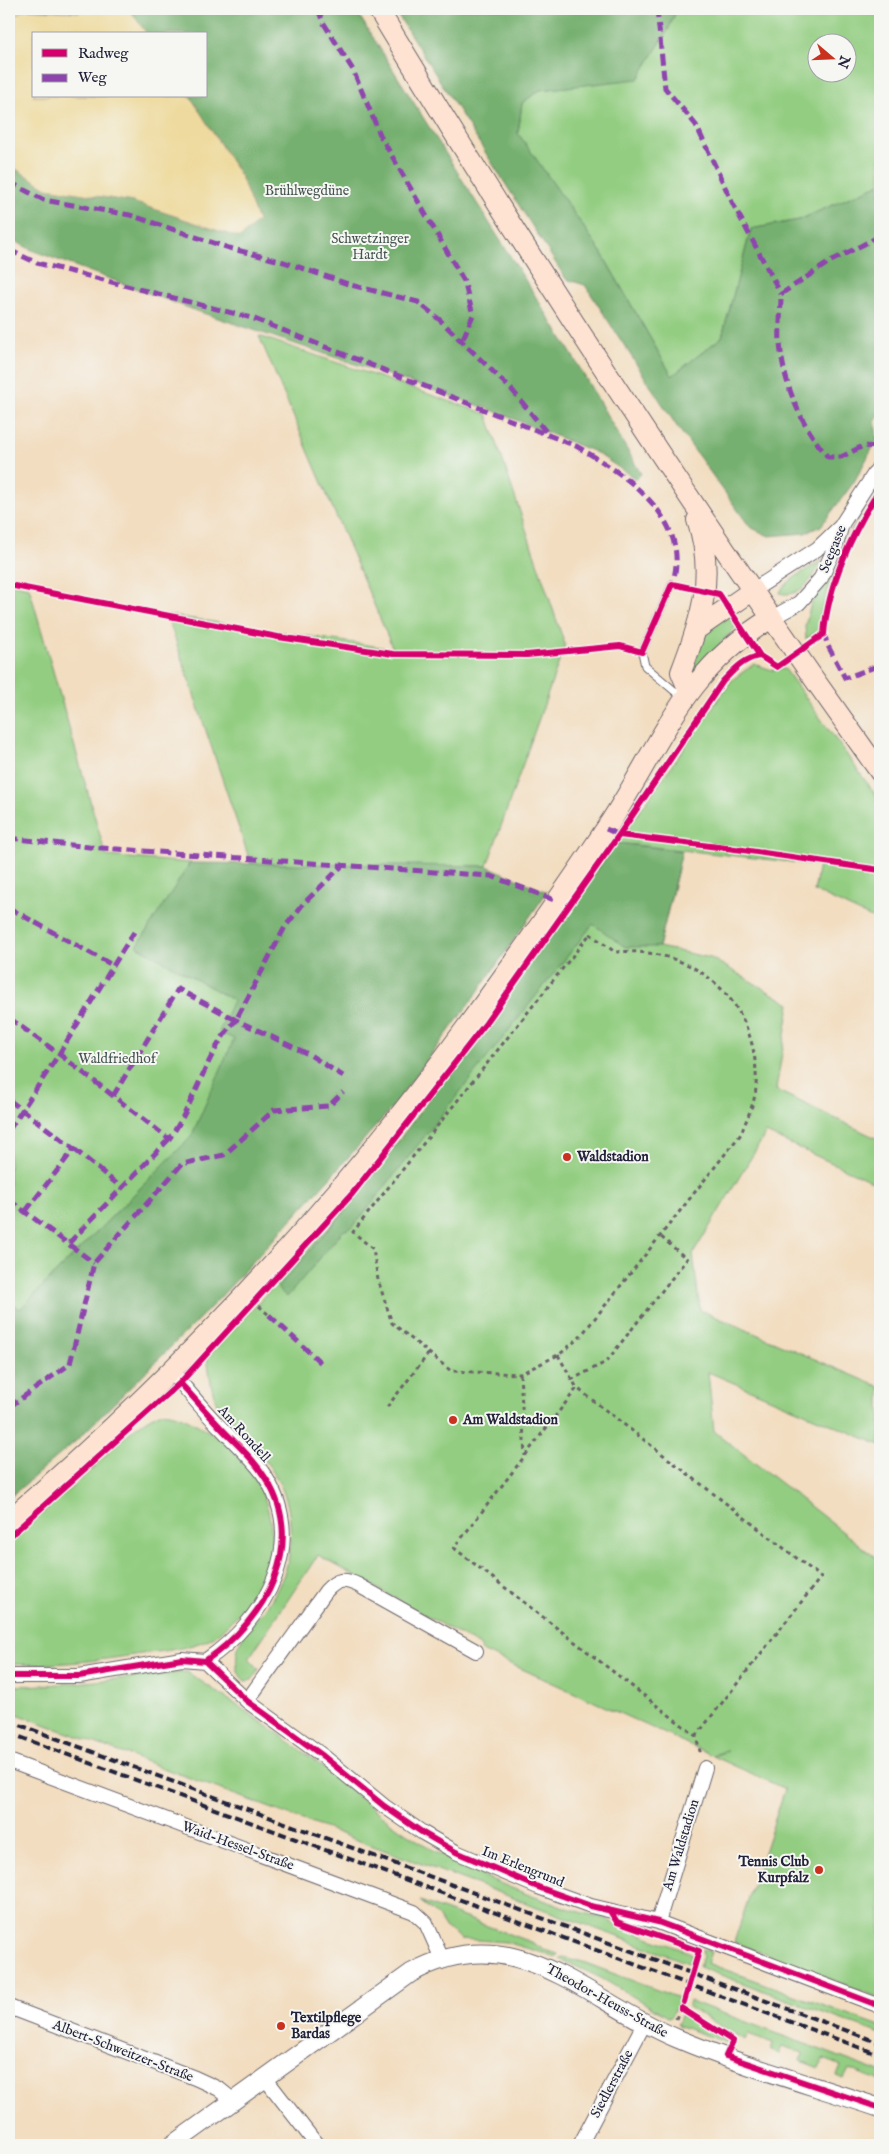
<svg xmlns="http://www.w3.org/2000/svg" width="889" height="2154" font-family="'IM FELL English',serif">
<style>
.green{fill:#93cd81;stroke:#5a785e;fill-rule:evenodd}
.forest{fill:#76b06f;stroke:#4c6955}
.sand{fill:#eeda9e;stroke:#887e6c}
.lines{fill:none;stroke-linecap:round;stroke-linejoin:round}
.service-casing{stroke:#6b636a;stroke-width:9}
.minor-casing{stroke:#6b636a;stroke-width:16}
.tertiary-casing{stroke:#6b636a;stroke-width:20}
.secondary-casing{stroke:#6b636a;stroke-width:22}
.path{stroke:#6b636a;stroke-width:3;stroke-dasharray:4 4;stroke-linecap:butt}
.service{stroke:#fff;stroke-width:7}
.minor{stroke:#fff;stroke-width:14}
.tertiary{stroke:#fff;stroke-width:18}
.secondary{stroke:#fee3d2;stroke-width:20}
.rail{stroke:#22223b;stroke-width:4;stroke-dasharray:8 4;stroke-linecap:butt}
.quiet{stroke:#8e44ad;stroke-width:5;stroke-dasharray:10 5;stroke-linecap:butt}
.cycleway-casing{stroke:#f6f6f2;stroke-width:9}
.cycleway{stroke:#d6006c;stroke-width:6}
.poi-dot{fill:#c8321e;stroke:#f6f6f2;stroke-width:2}
.labels{text-anchor:middle;dominant-baseline:central;stroke-width:4;stroke-linejoin:round;paint-order:stroke}
.park-label{font-size:14px;fill:#445550;stroke:#f6f6f2}
.street-label{font-size:14px;fill:#22223b;stroke:#f6f6f2}
.poi-label{font-size:14px;font-weight:bold;fill:#22223b;stroke:#f6f6f2;text-anchor:start}
</style>
<rect width="100%" height="100%" fill="#f6f6f2"/>
<filter id="ink" filterUnits="userSpaceOnUse"><feTurbulence type="fractalNoise" baseFrequency=".02" numOctaves="2"/><feDisplacementMap in="SourceGraphic" scale="10" xChannelSelector="R" yChannelSelector="G"/><feConvolveMatrix kernelMatrix="1 2 1 2 8 2 1 2 1" color-interpolation-filters="sRGB"/></filter>
<filter id="wash" filterUnits="userSpaceOnUse"><feTurbulence type="fractalNoise" baseFrequency=".0096" numOctaves="4" result="noise"/><feDisplacementMap in="SourceGraphic" scale="20" xChannelSelector="R" yChannelSelector="G"/><feGaussianBlur stdDeviation="1.12" result="paint"/><feColorMatrix in="noise" values="0 0 0 0 0 0 0 0 0 0 0 0 0 0 0 0 0 1.4 0 .05"/><feComposite in="paint" operator="in"/></filter>
<g filter="url(#wash)">
<rect width="100%" height="100%" fill="#f2ddc0"/>
<path class="green" d="M677 9H880V184L799 220 751 229 722 337 672 376 601 252 518 134 522 103 540 90 638 78 668 30ZM816 42H846V72H816Z
M259 336 487 414 565 645 487 866 251 864 167 615 393 649Z
M880 477 854 527 830 583 822 608 819 630 806 639 805 626 811 604 832 572 863 505Z
M821 561C815 577 800 599 780 593 782 583 811 567 821 561Z
M9 583 29 587 106 856 190 863 138 946 253 1005 191 1137 20 1309 9 1300Z
M728 616 736 627 693 673 691 672 707 631Z
M754 664 772 670 785 669 880 801V922L814 891 819 865 617 843 732 680Z
M600 865 678 869 659 947 711 958 790 1004 776 1090 880 1140V1185L766 1133 693 1254 700 1310 880 1387V1445L708 1372 714 1431 880 1561V1998L734 1942 785 1789 713 1756 727 1751 712 1755 482 1651 480 1646 318 1555 249 1658 259 1669 252 1680 245 1681C232 1671 236 1649 243 1636 250 1623 264 1613 271 1600 281 1584 289 1565 290 1546 294 1493 274 1469 241 1432 234 1424 223 1415 218 1406 211 1391 210 1375 207 1358L343 1212 481 1034Z
M162 1412C178 1413 189 1420 203 1428 274 1468 299 1561 234 1618 227 1625 219 1634 211 1638 189 1649 164 1651 141 1654 96 1661 54 1666 9 1664V1542C34 1520 60 1498 85 1476 106 1456 134 1422 162 1412Z
M187 1672C234 1703 281 1734 324 1768 355 1793 384 1820 417 1840 474 1876 542 1903 607 1919L616 1925 691 1953V1964L9 1711V1686C69 1686 127 1677 187 1672Z
M420 1901 533 1943 544 1950 558 1954 556 1957 506 1942 461 1939 444 1926 437 1915Z
M702 1949 711 1952 707 1963 880 2026V2034L699 1967 703 1956Z
M563 1957 583 1962 681 1999 670 2018 601 1978 560 1959Z
M690 2001 880 2072V2081L849 2069 844 2079 837 2076 841 2066 823 2059 819 2068 801 2061 803 2053 782 2046 779 2054 771 2051 773 2043 748 2034 745 2040 688 2007Z
M682 2014 723 2038 728 2043 677 2025Z"/>
<path class="forest" d="M129 9H355L571 353 641 474 636 479 595 452 489 409 197 311 34 251 9 238V165L47 188 133 202 240 238 258 221 241 177 190 96H206V34H147Z
M394 9H677L668 30 638 79 540 90 522 103 518 133 601 252 672 376 722 337 751 229 799 220 880 184V416L875 421 877 440 854 482 821 526 805 533 769 536 750 527 676 425 585 285 566 279Z
M617 843 682 851 659 947H625L593 924 353 1227 343 1231 287 1297 277 1288 357 1197Z
M190 863 487 866 547 892 475 996 391 1109 346 1160 216 1302 77 1440 9 1498V1300L20 1309 191 1137 234 1039 219 1032 233 1000 137 946Z"/>
<path class="sand" d="M25 9 80 12 82 9H129L147 34H34V96H190L241 177 258 221 240 238 133 202 47 188 9 165V20Z"/>
</g>
<g filter="url(#ink)">
<g class="lines">
<defs>
<path id="service" d="M672 584 642 652 645 666 684 699"/>
<path id="minor" d="M752 591 817 549 842 525
M770 619 799 603 821 578 836 545 842 524 880 465
M171 1371C187 1390 203 1410 221 1428 235 1443 250 1456 262 1472 311 1541 266 1620 205 1661
M205 1661 247 1701 323 1756 384 1806 423 1833 456 1852 538 1887 591 1906 658 1922 880 2006
M9 1676H79L182 1659 205 1661
M247 1701 326 1591C337 1579 344 1578 358 1585L476 1651
M9 1761 414 1912 426 1923 442 1959
M658 1922 705 1768
M9 2007 195 2078 219 2089 234 2101
M265 2078 317 2145
M580 2145 645 2022"/>
<path id="tertiary" d="M172 2145 411 1973C516 1915 585 2000 676 2038 742 2066 812 2085 880 2108"/>
<path id="secondary" d="M378 9C535 269 703 525 880 772
M697 629 752 591
M689 691 681 672C701 620 716 575 697 520
M9 1520C177 1376 332 1211 463 1032 512 965 561 897 607 827 660 747 683 671 770 619"/>
</defs>
<use href="#service" class="service-casing"/>
<use href="#minor" class="minor-casing"/>
<use href="#tertiary" class="tertiary-casing"/>
<use href="#secondary" class="secondary-casing"/>
<path class="path" d="M590 934 615 952C698 946 760 1003 756 1087 755 1103 746 1120 741 1134L580 1337 560 1354 520 1374 451 1371 392 1323 378 1280 373 1249 353 1232Z
M259 1306 269 1315
M558 1355 577 1388
M520 1374 525 1456
M571 1380 606 1362 687 1259 660 1236
M387 1407 429 1353
M9 1426 11 1449 9 1464
M696 1736 821 1577 577 1388 454 1548 696 1736 701 1755
M681 2008 730 2039
M676 2019 699 1954"/>
<use href="#service" class="service"/>
<use href="#minor" class="minor"/>
<use href="#tertiary" class="tertiary"/>
<use href="#secondary" class="secondary"/>
<path class="rail" d="M9 1721 880 2043
M9 1733 880 2055"/>
<path class="quiet" d="M318 9 323 22 353 70 381 137 464 281 473 315 462 341
M657 9 665 88 696 125 733 204 781 294
M9 182 44 200 130 215 229 248 284 262 351 285 418 302 440 320 513 391 547 433
M880 236 831 261 781 294C781 310 779 328 780 344 784 386 801 425 828 457H841L863 446 880 447
M9 250 37 263 252 318 576 446C624 473 694 520 672 584L677 585
M824 632 827 644 845 678 880 665
M606 829 622 836
M9 838 89 847 491 876 557 901
M9 908 114 966
M9 1018 59 1054 134 932
M113 1096 178 989 236 1020 285 927 303 904 344 864
M9 1100 74 1149 25 1212
M9 1130 59 1054 169 1139C196 1102 205 1054 236 1020L310 1055 343 1076
M74 1149 122 1188
M9 1200 94 1263
M69 1243 169 1139
M269 1315 321 1363
M9 1407 70 1364 94 1263 182 1164 224 1155 274 1110 329 1106 343 1092"/>
<defs>
<path id="cycleway" d="M9 585 278 637 393 654 527 655 620 646 642 652 672 584 719 594 760 656
M619 835 743 850 880 870
M180 1383C194 1398 207 1413 221 1428 235 1443 251 1456 262 1473 311 1541 266 1620 205 1661
M9 1537 180 1383 352 1194 486 1023 619 835 723 681C734 670 744 658 760 656L777 667 824 634C828 584 853 531 880 489
M205 1661 247 1701 323 1756 384 1806 423 1833 456 1852 538 1887 591 1906 658 1922 880 2006
M9 1676H79L182 1659 205 1661
M610 1911 617 1922 699 1951 684 2002
M681 2008 733 2041 726 2056 880 2108"/>
</defs>
<use href="#cycleway" class="cycleway-casing"/>
<use href="#cycleway" class="cycleway"/>
</g>
</g>
<g class="poi-dot">
<circle cx="567" cy="1157" r="5"/>
<circle cx="453" cy="1420" r="5"/>
<circle cx="819" cy="1870" r="5"/>
<circle cx="281" cy="2026" r="5"/>
</g>
<g class="labels">
<g class="park-label">
<text x="307" y="191">Brühlwegdüne</text>
<text x="370" y="239">Schwetzinger<tspan x="370" dy="16">Hardt</tspan></text>
<text x="117" y="1059">Waldfriedhof</text>
</g>
<g class="street-label">
<text transform="translate(833 549) rotate(-68)">Seegasse</text>
<text transform="translate(244 1434) rotate(48)">Am Rondell</text>
<text transform="translate(681 1845) rotate(-73)">Am Waldstadion</text>
<text transform="translate(238 1846) rotate(20)">Waid-Hessel-Straße</text>
<text transform="translate(523 1867) rotate(22)">Im Erlengrund</text>
<text transform="translate(607 2001) rotate(29)">Theodor-Heuss-Straße</text>
<text transform="translate(123 2051) rotate(21)">Albert-Schweitzer-Straße</text>
<text transform="translate(612 2084) rotate(-62)">Siedlerstraße</text>
</g>
<g class="poi-label">
<text x="577" y="1157">Waldstadion</text>
<text x="463" y="1420">Am Waldstadion</text>
<text x="809" y="1862" text-anchor="end">Tennis Club<tspan x="809" dy="16">Kurpfalz</tspan></text>
<text x="291" y="2018">Textilpflege<tspan x="291" dy="16">Bardas</tspan></text>
</g>
</g>
<rect width="889" height="2154" fill="none" stroke="#f6f6f2" stroke-width="30"/>
<rect x="32" y="32" width="175" height="65" fill="#f6f6f2" stroke="#a1a1a9"/>
<rect x="42" y="49" width="25" height="8" fill="#d6006c" stroke="#a1a1a9"/>
<text x="78" y="58" font-size="15" fill="#22223b">Radweg</text>
<rect x="42" y="74" width="25" height="8" fill="#8e44ad" stroke="#a1a1a9"/>
<text x="78" y="82" font-size="15" fill="#22223b">Weg</text>
<g transform="translate(832 58) rotate(109)"><circle r="24" fill="#f6f6f2" stroke="#a1a1a9"/>
<path d="M0-4L9 19L0 12L-9 19Z" fill="#c8321e"/>
<text y="-8" font-size="14" font-weight="bold" text-anchor="middle" fill="#22223b">N</text>
</g>
</svg>
